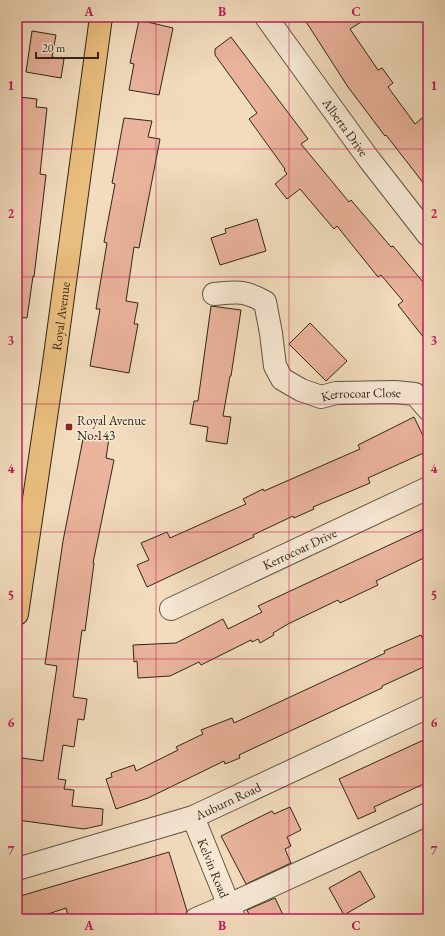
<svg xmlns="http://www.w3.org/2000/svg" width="445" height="936" font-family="'EB Garamond',serif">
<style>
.building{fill:#eab39c;stroke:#30251a}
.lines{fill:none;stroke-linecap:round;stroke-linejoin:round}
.minor-casing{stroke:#605343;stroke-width:24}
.major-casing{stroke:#30251a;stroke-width:24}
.minor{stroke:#f7e8d4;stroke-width:22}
.major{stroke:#e9be7e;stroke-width:22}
.grid{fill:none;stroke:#c2185b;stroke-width:1;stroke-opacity:0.55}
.poi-dot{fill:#8f2418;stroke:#f7e8d4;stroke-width:1.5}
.labels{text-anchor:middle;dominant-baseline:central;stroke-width:3;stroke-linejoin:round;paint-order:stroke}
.street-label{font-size:13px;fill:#30251a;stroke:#f7e8d4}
.poi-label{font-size:13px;fill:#30251a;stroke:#f7e8d4;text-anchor:start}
.neatline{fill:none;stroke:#c2185b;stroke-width:1.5}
.grid-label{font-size:13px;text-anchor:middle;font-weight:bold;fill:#c2185b}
</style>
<rect width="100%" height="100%" fill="#f2dcbd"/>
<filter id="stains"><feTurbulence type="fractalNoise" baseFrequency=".005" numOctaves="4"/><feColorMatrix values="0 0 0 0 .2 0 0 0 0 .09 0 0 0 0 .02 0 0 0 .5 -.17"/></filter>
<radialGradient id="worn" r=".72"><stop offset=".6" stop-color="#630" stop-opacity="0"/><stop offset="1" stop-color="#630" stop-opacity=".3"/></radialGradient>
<path class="building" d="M303 17H369L350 29 378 70 382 68 393 83 388 87 415 124 428 113V189L386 135 385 136 348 87Z
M139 20 173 28 159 95 129 90 134 64 130 63Z
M32 31 56 35 52 57 64 59 61 78 26 72Z
M231 37 308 139 301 144 349 202 351 200 391 247 393 246 428 288V343L398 305 403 301 381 275 378 277 337 226 334 229 300 189 287 199 275 184 287 174 284 170 285 169 249 119 257 113 215 55V49Z
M19 97 37 99 36 107 47 108 40 174 46 175 34 277 33 276 27 318 17 317V110Z
M124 118 152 121 148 137 160 139 139 248 134 247 126 301 138 303 134 324H138L129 373 90 366 100 309H96L107 243 104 242 115 184 112 183Z
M257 219 266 251 220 265 211 238 226 233 225 229Z
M211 306 241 310 231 376H230L223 416 231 417 227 444 206 441 208 427 190 424 194 401H198Z
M310 323 347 361 326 381 289 344Z
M414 417 428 446V451L368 478 370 483 313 507 314 509 294 518 293 516 253 535 254 537 147 587 137 565 149 560 141 543 167 532 170 538 246 504 243 499 263 489 264 491 360 449 358 445Z
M84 434 109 438 106 458 114 460 93 563H94L85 631 82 630 73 697 87 699 84 720 78 719 74 747 63 745 58 779 66 780 64 789 74 790 72 806 103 809 102 825 84 829 17 820V788L22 758 43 761 57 666 45 664 63 541Z
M428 527V556L376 581 378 585 340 603 338 600 288 624 273 633 274 635 260 643 258 639 252 642 251 640 201 665 199 662 170 676 138 678 137 661 134 662 133 645 176 643 223 619 228 629 262 612 258 606Z
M421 635 428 650V665L382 686V688L239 755 240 758 225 764 224 761 148 798 116 809 106 779 112 777 111 773 134 765 136 771 178 750 176 747 203 734 201 730 232 718 234 723 385 653 384 651Z
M428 738V782L374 807 376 811 358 819 339 779Z
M290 807 301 830 287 837 291 846 285 849 291 863 246 884 221 836 272 811 274 814Z
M169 852 187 911 184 919H69L66 908 33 919H17V897Z
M360 871 375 897 344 915 329 888Z
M275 898 285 919H251L247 910Z"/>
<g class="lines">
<defs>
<g id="minor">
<path id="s1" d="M266 17 368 158 428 235"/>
<path id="s2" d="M214 294C237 292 244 290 265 302L271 333 275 366 282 379 301 390 321 397 336 393 395 392 415 394 428 409"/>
<path id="s3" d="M171 609 428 488"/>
<path id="s4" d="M193 817 234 918"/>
<path id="s5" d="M17 869 193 817 428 707"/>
<path d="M196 919 229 905 428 814"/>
</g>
<g id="major">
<path id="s6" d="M17 614 54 363 101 17"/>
</g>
</defs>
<use href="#minor" class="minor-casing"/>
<use href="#major" class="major-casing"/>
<use href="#minor" class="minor"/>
<use href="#major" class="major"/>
</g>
<path class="grid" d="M156 17V919M289 17V919M17 149H428M17 277H428M17 404H428M17 532H428M17 659H428M17 787H428"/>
<rect class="poi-dot" x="65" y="423" width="8" height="8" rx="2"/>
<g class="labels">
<g class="street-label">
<text stroke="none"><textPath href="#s1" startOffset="136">Alberta Drive</textPath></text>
<text stroke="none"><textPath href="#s6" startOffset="301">Royal Avenue</textPath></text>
<text stroke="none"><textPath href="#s2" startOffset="216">Kerrocoar Close</textPath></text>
<text stroke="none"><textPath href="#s3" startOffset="142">Kerrocoar Drive</textPath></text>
<text stroke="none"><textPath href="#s5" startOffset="222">Auburn Road</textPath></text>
<text stroke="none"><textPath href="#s4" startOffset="55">Kelvin Road</textPath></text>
</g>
<g class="poi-label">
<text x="77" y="420">Royal Avenue<tspan x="77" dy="15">No.143</tspan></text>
</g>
</g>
<rect width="445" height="936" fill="none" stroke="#f2dcbd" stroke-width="44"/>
<path d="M36 52v6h62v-6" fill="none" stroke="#30251a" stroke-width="2"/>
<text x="42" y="52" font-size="12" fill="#30251a" stroke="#f7e8d4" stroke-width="3" paint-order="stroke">20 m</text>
<rect x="22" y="22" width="401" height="892" class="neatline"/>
<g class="grid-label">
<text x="89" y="16">A</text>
<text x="222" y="16">B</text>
<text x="356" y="16">C</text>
<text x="11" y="90">1</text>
<text x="434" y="90">1</text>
<text x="11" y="218">2</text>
<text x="434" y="218">2</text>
<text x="11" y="345">3</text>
<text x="434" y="345">3</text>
<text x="11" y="473">4</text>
<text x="434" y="473">4</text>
<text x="11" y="600">5</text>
<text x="434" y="600">5</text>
<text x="11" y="727">6</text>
<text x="434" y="727">6</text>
<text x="11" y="855">7</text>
<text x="434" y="855">7</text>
<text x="89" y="930">A</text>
<text x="222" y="930">B</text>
<text x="356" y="930">C</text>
</g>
<rect width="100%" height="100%" filter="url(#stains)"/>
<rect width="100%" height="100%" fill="url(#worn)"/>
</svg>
